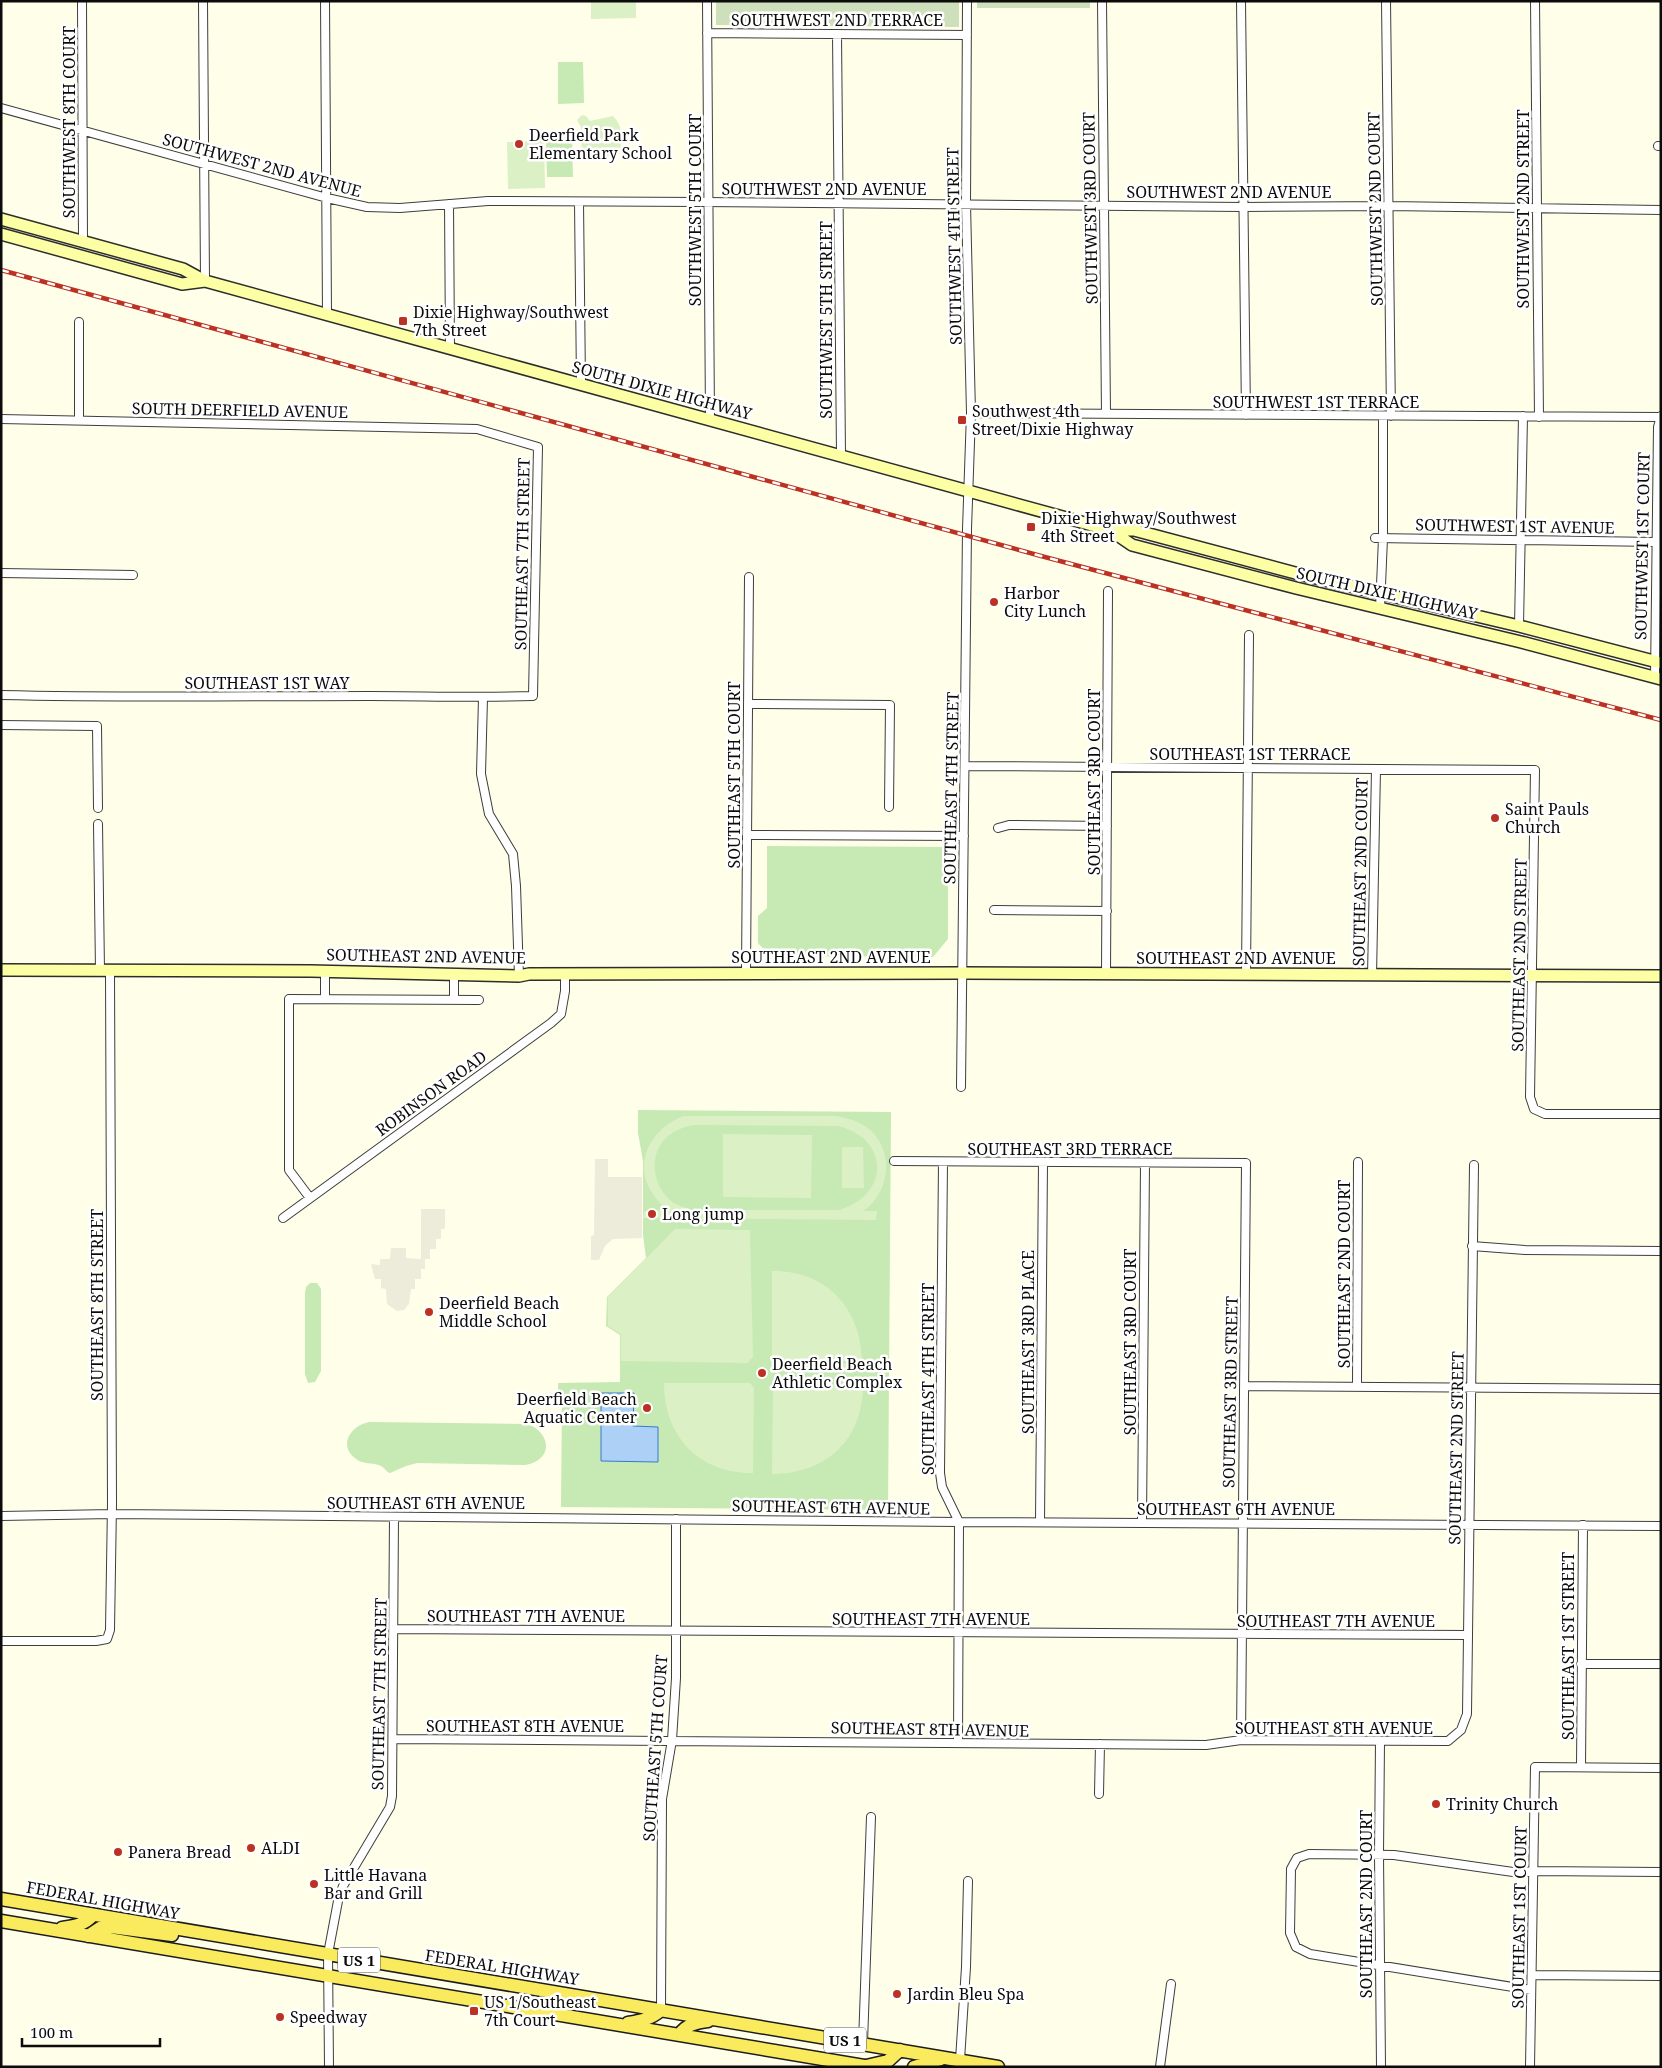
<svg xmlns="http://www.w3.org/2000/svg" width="1662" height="2068" font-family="'Noto Serif',serif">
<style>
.green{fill:#c7e9b3}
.cemetery{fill:#cedfbb}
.pitch{fill:#dbf0c5;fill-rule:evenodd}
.plaza{fill:#edebda}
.water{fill:#add1f6;stroke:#347bce}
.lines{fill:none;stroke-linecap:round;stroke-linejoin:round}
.street-casing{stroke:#3e3e3e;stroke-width:10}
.secondary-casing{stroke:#2d2d2d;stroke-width:14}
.primary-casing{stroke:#1c1c1c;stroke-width:15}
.street{stroke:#fff;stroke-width:8}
.secondary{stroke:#fcffa4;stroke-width:11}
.primary{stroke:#faea5e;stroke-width:12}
.rail-casing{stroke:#bb3123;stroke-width:4.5}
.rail{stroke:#fff;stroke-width:2.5;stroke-dasharray:8;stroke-linecap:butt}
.poi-dot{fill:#bb3123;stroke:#fff;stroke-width:2}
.labels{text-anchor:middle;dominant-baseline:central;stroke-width:5;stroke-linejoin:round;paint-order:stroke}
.shield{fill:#fff;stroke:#545454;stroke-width:1}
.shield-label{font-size:15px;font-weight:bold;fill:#0b0b0b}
.street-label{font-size:16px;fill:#0b0b0b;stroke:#fff}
.poi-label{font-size:16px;fill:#0b0b0b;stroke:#fff;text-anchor:start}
</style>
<rect width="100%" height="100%" fill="#fffee9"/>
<path class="green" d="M558 62H583L584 103 558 104Z
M572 137 573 177H547L546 139Z
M767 846 948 847V939L933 957 770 956 758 943V916L767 908Z
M638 1110 891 1112 888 1510 561 1507 562 1398 558 1397V1383L620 1382V1335L606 1326 607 1297 646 1258 643 1235V1161L638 1133Z
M310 1283H317L321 1289V1371L315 1382 308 1383 305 1374V1293L306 1287Z
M370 1422 528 1424C552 1434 553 1460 525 1465L417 1463 406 1466 390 1473C386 1472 385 1468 381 1466 373 1462 362 1465 355 1458 337 1444 353 1424 370 1422Z"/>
<path class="cemetery" d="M716 1H959V27L716 25Z
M977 1H1090V8H977Z"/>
<path class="pitch" d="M591 1H636V18L591 19Z
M582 115 586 116 590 121 613 116C623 126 622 137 620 150 608 158 596 160 582 158L581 127 577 120Z
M544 141 545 188 508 189 507 142Z
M684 1116H836C846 1118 856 1120 865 1126 895 1146 892 1192 863 1211H877L876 1220 643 1218 644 1211 666 1210C661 1204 655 1198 651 1191 632 1161 654 1126 684 1116ZM694 1125 838 1126C891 1139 889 1196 839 1210H691C684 1207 676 1205 670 1200 653 1186 649 1157 664 1140 672 1131 683 1127 694 1125Z
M723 1134 812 1135 811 1198 723 1197Z
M842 1147H863L864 1188H842Z
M675 1229 750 1230 753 1357 747 1363 621 1361V1334L608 1326V1297Z
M772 1271C826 1270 861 1308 862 1361H776L772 1356Z
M852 1363V1370L818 1372V1364Z
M664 1383H750L754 1388 753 1473C699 1474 664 1436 664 1383Z
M779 1384 863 1385C863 1441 825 1474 772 1474L773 1388Z"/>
<path class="plaza" d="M595 1159H608V1177H642V1238L613 1239 605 1246 599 1260H591V1236L594 1235Z
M421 1209H445V1229H441V1239H436V1249H430V1259H425V1269H421V1279H415V1289H411L409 1304 404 1310 397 1311 387 1304 386 1289 381 1288V1279H375L371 1264 380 1265V1259H390L391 1248H406V1258L421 1259Z"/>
<path class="water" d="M601 1393H634L633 1426 658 1427V1462L601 1461Z"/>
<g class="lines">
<defs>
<path id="street" d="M82 1 83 242
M203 1 205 281
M325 1 327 314
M707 1 710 420
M1102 1 1106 414
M1241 1 1246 415
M1386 1 1391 416
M1535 1 1539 417
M707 33 967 35
M837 34 841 455
M1 108 327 198 367 207 400 208 488 201 700 202 1243 207 1389 206 1661 210
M1658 146H1661
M579 202 581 384
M449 204 450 348
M79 322V420
M971 413 1661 417
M1 419 477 429 538 447 533 696C478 698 424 696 370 696 247 696 124 698 1 695
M1375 538 1656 542
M1 573 133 575
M1380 609 1383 538V416
M1519 626 1523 416
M1655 677 1658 427 1661 416
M483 698 481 774 489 814 513 854 516 886 519 976
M748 704 890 705 889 807
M1 725 97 726 98 808
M965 766 1535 770 1530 1097 1534 1109 1545 1114H1661
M98 824 100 971
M998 828 1009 825 1107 826
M747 835 964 836
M994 910 1107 911
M454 973V1000
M746 973 749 577
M1106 974 1108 591
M1246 975 1249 635
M1372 976 1376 769
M325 999V971
M961 1087 967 529 971 413 966 204 967 1
M894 1161 1246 1163 1241 1740
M943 1162 940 1473 942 1487 959 1522 958 1743
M310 1198 289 1170V999L479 1000
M283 1218 551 1023 561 1014 565 991V974
M1472 1246 1525 1250 1661 1251
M1244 1386 1661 1389
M1357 1387 1358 1162
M1 1516 112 1514 959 1522 1661 1526
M1040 1522 1043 1163
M1142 1522 1145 1163
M394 1629 1467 1635
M1 1641H96L107 1639 110 1630 112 1504 110 971
M1581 1664H1661
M394 1739 1206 1745 1241 1740 1448 1741 1461 1730 1467 1714 1474 1165
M1380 1741 1379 1855 1381 2067
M1581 1767 1583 1525
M1099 1794 1100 1744
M1532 1975 1661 1976
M1531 1990 1310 1954 1296 1947 1290 1933 1291 1869 1297 1858 1309 1854 1394 1855 1520 1873 1532 1871 1661 1872
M661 2010 662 1799 672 1740 676 1678V1519
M863 2043 871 1817
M960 2060 966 1967 968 1881
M329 2067 328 1954 338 1901 343 1886 390 1807 392 1796 394 1517
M1160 2067 1171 1984
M1530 2067 1535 1767 1661 1768"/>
<path id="secondary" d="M1 219 183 269 205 281 1110 530H1134L1299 574 1519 626 1661 663
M1 234 182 284 205 281
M1110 530 1132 545 1296 588 1521 642 1661 679
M1 970 311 971 519 976 529 974 963 973 1661 976"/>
<path id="primary" d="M1 1899 998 2067
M1 1921 870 2067
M62 1928C75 1926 84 1925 93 1915
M88 1936 100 1928 111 1927 172 1935
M628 2023C640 2021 651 2019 661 2010
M679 2035C687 2024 695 2023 708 2021
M866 2066 888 2061 900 2050
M914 2067 941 2059"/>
</defs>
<use href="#street" class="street-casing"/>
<use href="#secondary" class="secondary-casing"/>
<use href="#primary" class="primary-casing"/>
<use href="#street" class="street"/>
<use href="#secondary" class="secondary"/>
<use href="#primary" class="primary"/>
<defs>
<path id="rail" d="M1 270 1041 556 1661 720"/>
</defs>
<use href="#rail" class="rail-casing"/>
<use href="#rail" class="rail"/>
</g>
<g class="poi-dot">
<circle cx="519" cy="144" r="5"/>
<rect x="398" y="316" width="10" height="10" rx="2.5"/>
<rect x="957" y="415" width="10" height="10" rx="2.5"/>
<rect x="1026" y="522" width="10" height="10" rx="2.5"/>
<circle cx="994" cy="602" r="5"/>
<circle cx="1495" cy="818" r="5"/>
<circle cx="652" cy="1214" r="5"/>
<circle cx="429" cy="1312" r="5"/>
<circle cx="762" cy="1373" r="5"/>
<circle cx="647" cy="1408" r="5"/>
<circle cx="1436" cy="1804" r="5"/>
<circle cx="251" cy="1848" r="5"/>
<circle cx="118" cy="1852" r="5"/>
<circle cx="314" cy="1884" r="5"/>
<circle cx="897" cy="1994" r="5"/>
<rect x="469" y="2006" width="10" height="10" rx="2.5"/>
<circle cx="280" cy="2017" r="5"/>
</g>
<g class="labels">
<g class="shield">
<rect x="338" y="1947.5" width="42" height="25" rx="4"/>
<rect x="824" y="2027.5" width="42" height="25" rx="4"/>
</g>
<g class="shield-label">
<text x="359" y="1960">US 1</text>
<text x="845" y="2040">US 1</text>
</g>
<g class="street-label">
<text x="837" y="20">SOUTHWEST 2ND TERRACE</text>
<text transform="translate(69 122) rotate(-90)">SOUTHWEST 8TH COURT</text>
<text transform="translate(262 165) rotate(15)">SOUTHWEST 2ND AVENUE</text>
<text x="824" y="189">SOUTHWEST 2ND AVENUE</text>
<text x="1229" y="192">SOUTHWEST 2ND AVENUE</text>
<text transform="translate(1090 208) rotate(-91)">SOUTHWEST 3RD COURT</text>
<text transform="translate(1375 209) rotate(-91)">SOUTHWEST 2ND COURT</text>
<text transform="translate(1523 209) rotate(-90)">SOUTHWEST 2ND STREET</text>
<text transform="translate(695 210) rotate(-90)">SOUTHWEST 5TH COURT</text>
<text transform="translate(954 246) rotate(-91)">SOUTHWEST 4TH STREET</text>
<text transform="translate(826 320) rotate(-90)">SOUTHWEST 5TH STREET</text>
<text transform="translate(662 390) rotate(15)">SOUTH DIXIE HIGHWAY</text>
<text x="1316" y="402">SOUTHWEST 1ST TERRACE</text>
<text transform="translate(240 410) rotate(1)">SOUTH DEERFIELD AVENUE</text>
<text transform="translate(1515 526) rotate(1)">SOUTHWEST 1ST AVENUE</text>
<text transform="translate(1642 546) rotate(-89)">SOUTHWEST 1ST COURT</text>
<text transform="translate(522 554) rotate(-89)">SOUTHEAST 7TH STREET</text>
<text transform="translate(1387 593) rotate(13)">SOUTH DIXIE HIGHWAY</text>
<text x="267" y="683">SOUTHEAST 1ST WAY</text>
<text x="1250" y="754">SOUTHEAST 1ST TERRACE</text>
<text transform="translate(734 775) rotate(-90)">SOUTHEAST 5TH COURT</text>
<text transform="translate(1094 782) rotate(-90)">SOUTHEAST 3RD COURT</text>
<text transform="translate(951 788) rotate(-89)">SOUTHEAST 4TH STREET</text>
<text transform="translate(1360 872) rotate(-89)">SOUTHEAST 2ND COURT</text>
<text transform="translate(1519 955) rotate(-89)">SOUTHEAST 2ND STREET</text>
<text transform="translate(426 956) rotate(1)">SOUTHEAST 2ND AVENUE</text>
<text x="831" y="957">SOUTHEAST 2ND AVENUE</text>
<text x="1236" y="958">SOUTHEAST 2ND AVENUE</text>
<text transform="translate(431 1093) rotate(-36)">ROBINSON ROAD</text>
<text x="1070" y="1149">SOUTHEAST 3RD TERRACE</text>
<text transform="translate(1344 1274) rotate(-90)">SOUTHEAST 2ND COURT</text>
<text transform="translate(97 1305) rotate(-90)">SOUTHEAST 8TH STREET</text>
<text transform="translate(1028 1342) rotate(-90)">SOUTHEAST 3RD PLACE</text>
<text transform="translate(1130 1342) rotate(-90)">SOUTHEAST 3RD COURT</text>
<text transform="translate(928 1379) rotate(-90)">SOUTHEAST 4TH STREET</text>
<text transform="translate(1230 1392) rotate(-89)">SOUTHEAST 3RD STREET</text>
<text transform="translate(1456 1448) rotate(-89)">SOUTHEAST 2ND STREET</text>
<text x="426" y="1503">SOUTHEAST 6TH AVENUE</text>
<text transform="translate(831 1507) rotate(1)">SOUTHEAST 6TH AVENUE</text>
<text x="1236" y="1509">SOUTHEAST 6TH AVENUE</text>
<text x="526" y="1616">SOUTHEAST 7TH AVENUE</text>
<text x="931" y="1619">SOUTHEAST 7TH AVENUE</text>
<text x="1336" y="1621">SOUTHEAST 7TH AVENUE</text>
<text transform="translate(1568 1646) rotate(-90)">SOUTHEAST 1ST STREET</text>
<text transform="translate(379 1694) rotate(-89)">SOUTHEAST 7TH STREET</text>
<text x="525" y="1726">SOUTHEAST 8TH AVENUE</text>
<text x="1334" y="1728">SOUTHEAST 8TH AVENUE</text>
<text transform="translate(930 1729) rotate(1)">SOUTHEAST 8TH AVENUE</text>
<text transform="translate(655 1748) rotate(-86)">SOUTHEAST 5TH COURT</text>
<text transform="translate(103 1900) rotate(10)">FEDERAL HIGHWAY</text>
<text transform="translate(1366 1904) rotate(-90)">SOUTHEAST 2ND COURT</text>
<text transform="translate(1519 1917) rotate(-89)">SOUTHEAST 1ST COURT</text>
<text transform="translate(502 1967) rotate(9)">FEDERAL HIGHWAY</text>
</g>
<g class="poi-label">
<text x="529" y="135">Deerfield Park<tspan x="529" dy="18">Elementary School</tspan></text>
<text x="413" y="312">Dixie Highway/Southwest<tspan x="413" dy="18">7th Street</tspan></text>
<text x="972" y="411">Southwest 4th<tspan x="972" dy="18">Street/Dixie Highway</tspan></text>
<text x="1041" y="518">Dixie Highway/Southwest<tspan x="1041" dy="18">4th Street</tspan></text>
<text x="1004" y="593">Harbor<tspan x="1004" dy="18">City Lunch</tspan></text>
<text x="1505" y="809">Saint Pauls<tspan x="1505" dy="18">Church</tspan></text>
<text x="662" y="1214">Long jump</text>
<text x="439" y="1303">Deerfield Beach<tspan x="439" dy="18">Middle School</tspan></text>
<text x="772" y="1364">Deerfield Beach<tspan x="772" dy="18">Athletic Complex</tspan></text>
<text x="637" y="1399" text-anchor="end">Deerfield Beach<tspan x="637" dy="18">Aquatic Center</tspan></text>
<text x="1446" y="1804">Trinity Church</text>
<text x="261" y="1848">ALDI</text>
<text x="128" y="1852">Panera Bread</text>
<text x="324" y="1875">Little Havana<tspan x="324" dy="18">Bar and Grill</tspan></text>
<text x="907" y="1994">Jardin Bleu Spa</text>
<text x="484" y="2002">US 1/Southeast<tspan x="484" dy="18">7th Court</tspan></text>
<text x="290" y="2017">Speedway</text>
</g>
</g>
<rect width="1662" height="2068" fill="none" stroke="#0b0b0b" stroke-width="5"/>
<path d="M22 2038v8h138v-8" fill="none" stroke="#0b0b0b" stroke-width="2.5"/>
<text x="30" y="2038" font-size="15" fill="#0b0b0b" stroke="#ffffff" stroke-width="4" paint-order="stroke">100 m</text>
</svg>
